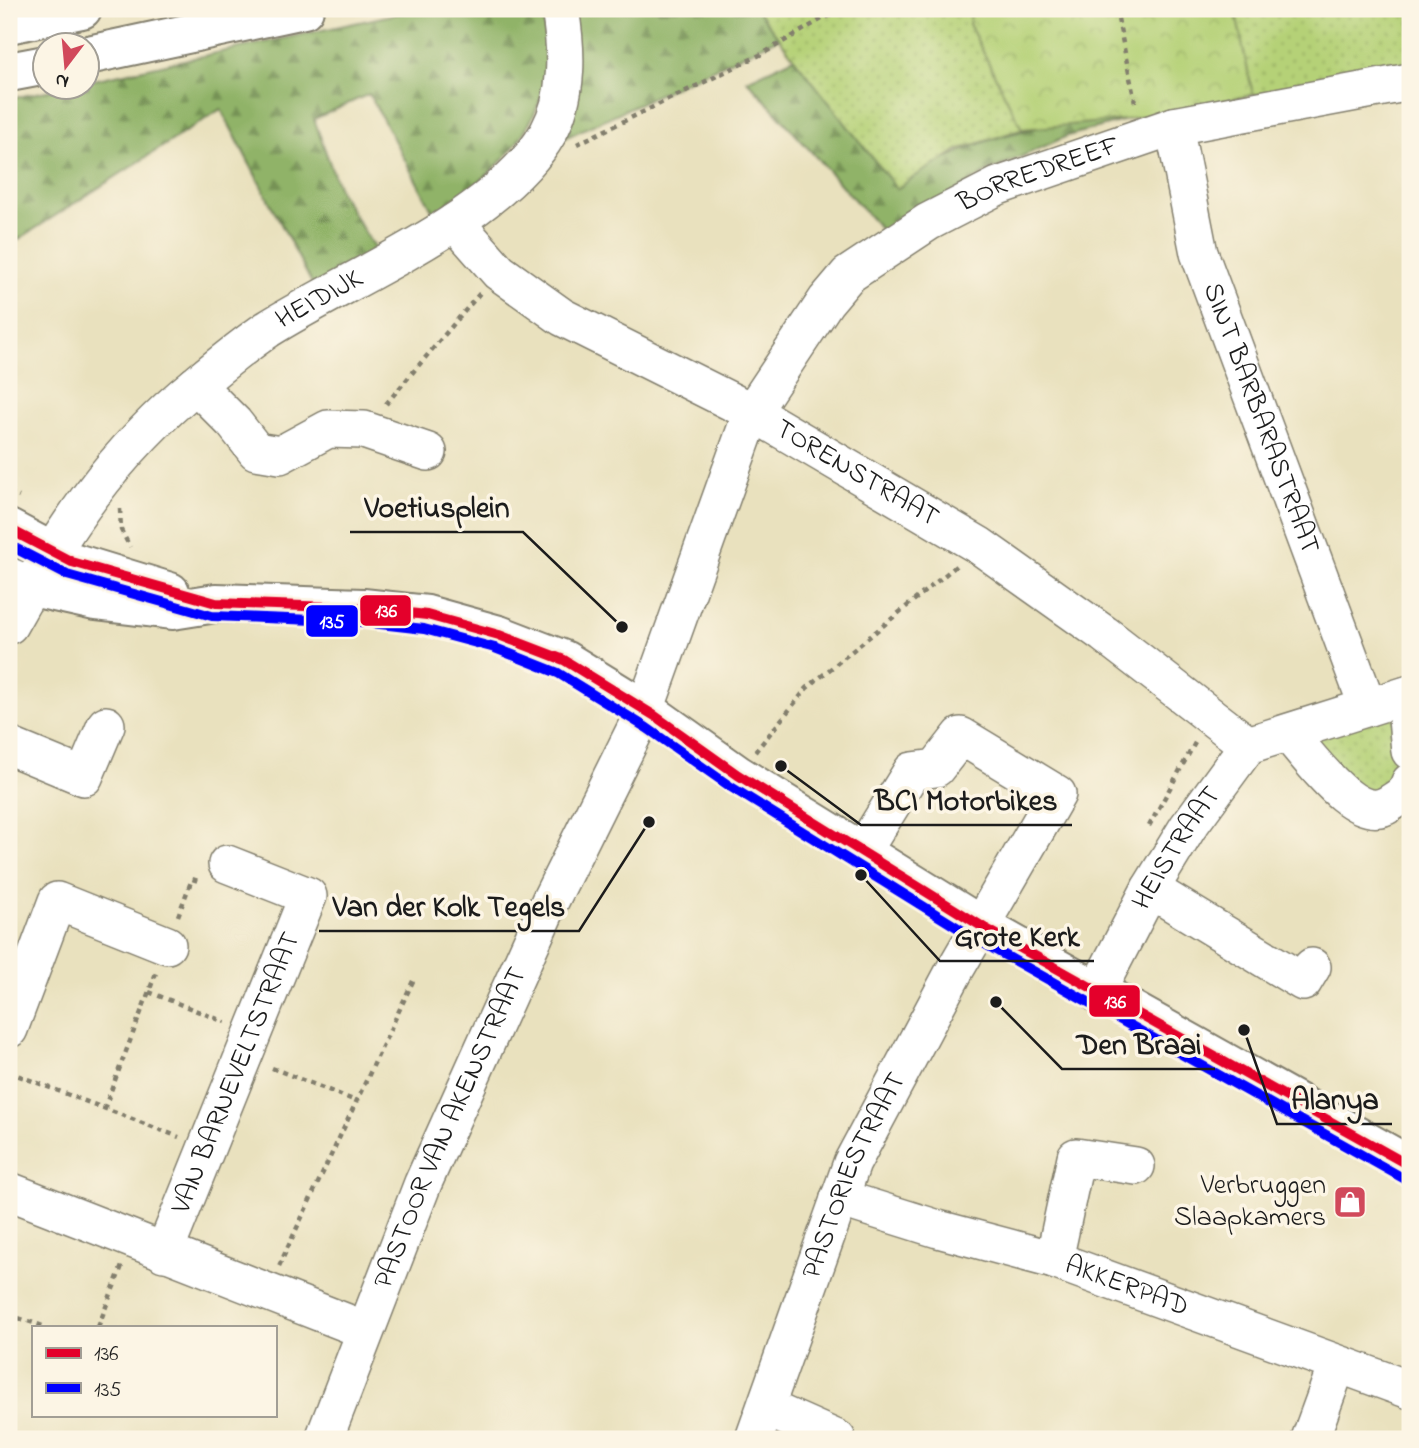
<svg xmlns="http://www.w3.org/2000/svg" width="1419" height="1448" font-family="'Indie Flower',sans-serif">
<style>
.grass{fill:url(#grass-dots);stroke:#68764a;stroke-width:2}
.forest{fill:url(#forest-firs);stroke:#566842;stroke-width:2}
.park{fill:url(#park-crowns);stroke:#68764a;stroke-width:2}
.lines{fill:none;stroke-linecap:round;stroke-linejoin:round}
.minor-casing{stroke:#827e6d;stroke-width:40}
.major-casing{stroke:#827e6d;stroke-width:42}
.highway-casing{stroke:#827e6d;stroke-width:42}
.path{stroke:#827e6d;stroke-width:4.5;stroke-dasharray:5 5;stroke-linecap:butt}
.minor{stroke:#fff;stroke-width:37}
.major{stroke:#fff;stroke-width:38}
.highway{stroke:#fff;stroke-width:38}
.bus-1-casing{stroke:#fcf5e5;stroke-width:16}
.bus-2-casing{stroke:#fcf5e5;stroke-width:16}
.bus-1{stroke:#e4002b;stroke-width:10}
.bus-2{stroke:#00f;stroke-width:10}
.labels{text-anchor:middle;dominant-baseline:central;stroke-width:7;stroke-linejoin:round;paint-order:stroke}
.street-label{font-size:28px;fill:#1c1c1c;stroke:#fcf5e5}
.poi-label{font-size:28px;fill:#1c1c1c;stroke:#fcf5e5;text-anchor:end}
.leader{fill:none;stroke:#1c1c1c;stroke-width:2.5}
.callout-dot{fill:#1c1c1c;stroke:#fcf5e5;stroke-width:2.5}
.callout-label{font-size:30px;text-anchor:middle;font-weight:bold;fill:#1c1c1c;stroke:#fcf5e5;stroke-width:7;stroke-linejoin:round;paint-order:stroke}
.line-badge{stroke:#fcf5e5;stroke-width:2.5}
.badge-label{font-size:19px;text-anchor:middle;font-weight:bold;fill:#fff}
</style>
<defs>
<pattern id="grass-dots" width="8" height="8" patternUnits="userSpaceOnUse" patternTransform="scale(1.75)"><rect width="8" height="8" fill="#b5d177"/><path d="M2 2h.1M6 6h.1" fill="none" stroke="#9bb366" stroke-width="1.8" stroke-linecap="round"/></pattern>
<pattern id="forest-firs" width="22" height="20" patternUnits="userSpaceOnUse" patternTransform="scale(1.75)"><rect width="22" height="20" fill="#90b368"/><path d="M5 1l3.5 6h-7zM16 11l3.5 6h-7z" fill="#759155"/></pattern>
<pattern id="park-crowns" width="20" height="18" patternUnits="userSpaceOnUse" patternTransform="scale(1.75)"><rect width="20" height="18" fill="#b5d177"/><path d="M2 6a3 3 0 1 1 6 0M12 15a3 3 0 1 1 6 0" fill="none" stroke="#9bb366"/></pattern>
</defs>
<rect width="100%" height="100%" fill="#fcf5e5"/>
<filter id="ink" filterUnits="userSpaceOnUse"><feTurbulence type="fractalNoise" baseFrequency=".0143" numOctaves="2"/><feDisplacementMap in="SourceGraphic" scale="14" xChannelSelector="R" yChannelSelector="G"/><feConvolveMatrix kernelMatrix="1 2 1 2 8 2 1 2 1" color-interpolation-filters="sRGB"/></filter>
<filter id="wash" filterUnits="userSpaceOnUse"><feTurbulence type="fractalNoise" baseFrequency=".00686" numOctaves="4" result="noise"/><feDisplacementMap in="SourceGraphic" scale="28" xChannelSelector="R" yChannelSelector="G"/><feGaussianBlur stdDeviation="1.57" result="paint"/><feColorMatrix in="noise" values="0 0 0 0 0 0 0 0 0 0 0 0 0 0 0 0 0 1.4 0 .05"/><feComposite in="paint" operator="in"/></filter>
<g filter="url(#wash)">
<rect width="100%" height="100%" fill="#e9e1be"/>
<path class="grass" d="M756 9H1410V72L1253 95 1126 120 1022 129 958 150 897 190Z
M1393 709 1400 774 1369 797 1305 735Z"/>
<path class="forest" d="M419 9H542C544 28 549 50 547 69 540 135 487 180 435 215L369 94 314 119 340 192 378 254 317 293 221 109 16 241 9 250V99L60 88H88V81Z
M571 9H756L779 38 563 139Z
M794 58 897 189C965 138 1042 120 1126 120L1067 136 985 173 885 234 747 80Z"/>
<path class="park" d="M972 9H1235L1253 95 1126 120 1022 129 969 24Z"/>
</g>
<g filter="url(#ink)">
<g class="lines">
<defs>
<g id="minor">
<path id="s1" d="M1174 126 1199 253 1368 707"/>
<path id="s2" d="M455 222 499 272 562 317 752 412 980 546 1104 634 1248 745"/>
<path d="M196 385 234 423 256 451 280 455 328 429 364 430 428 452"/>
<path id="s3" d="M9 625C61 532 113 452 197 384 220 365 244 345 268 329 350 277 501 217 548 133 569 95 567 50 560 9"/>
<path d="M1405 696 1410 751"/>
<path d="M1288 733C1309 756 1356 826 1389 804 1400 797 1406 794 1410 782"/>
<path d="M9 746 84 777 106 725"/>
<path d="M1150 889 1303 982 1312 967"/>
<path id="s4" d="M1096 993 1150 889 1188 827 1248 745 1410 694"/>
<path d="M9 1029 57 901 167 945"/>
<path d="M9 1191 365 1330"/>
<path id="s5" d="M839 1198 938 1229 1054 1260 1410 1390"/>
<path id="s6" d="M164 1253 308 896 227 864"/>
<path d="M1054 1260 1076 1157 1136 1166"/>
<path d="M767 1408 837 1439"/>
<path id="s7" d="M324 1439 423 1183 550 901 645 710 752 412 826 301 848 275 928 222 998 186 1174 126 1410 82"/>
<path id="s8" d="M754 1439 852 1163 956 968 1057 794 961 736 936 768 912 771 862 852"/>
<path d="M1310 1439 1337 1365"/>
</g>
<path id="major" d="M52 552 72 562 170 592
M32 587 95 601 172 610 216 603 363 608 427 615 499 635 564 660 655 716 738 775 983 927 1410 1166"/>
<path id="highway" d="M9 24 82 9
M88 55 304 9
M9 72 46 65
M9 529 52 552
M9 577 32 587"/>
</defs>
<use href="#minor" class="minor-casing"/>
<use href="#major" class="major-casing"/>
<use href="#highway" class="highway-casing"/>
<path class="path" d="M1116 9 1136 107
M577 144 762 54 822 19 848 9
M386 404 480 293
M9 493 19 497
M120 509 121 530 130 547
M755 752 807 688 956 566
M1149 826 1196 741
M178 916 192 879 202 882
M149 992 225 1022
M272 1068 356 1101
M9 1072 179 1137
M104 1109 156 973
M279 1266 413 981
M9 1315 46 1327
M98 1327 122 1266"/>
<use href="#minor" class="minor"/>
<use href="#major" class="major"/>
<use href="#highway" class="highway"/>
<defs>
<path id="bus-1" d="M9 529 72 562 216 603 363 608 427 615 499 635 564 660 655 716 738 775 983 927 1410 1166"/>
<path id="bus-2" d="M9 545 67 575 212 616 362 622 424 629 495 648 558 673 647 728 731 787 976 939 1403 1178"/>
</defs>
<use href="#bus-1" class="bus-1-casing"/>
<use href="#bus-2" class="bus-2-casing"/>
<use href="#bus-1" class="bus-1"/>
<use href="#bus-2" class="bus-2"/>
</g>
</g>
<defs>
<symbol id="shop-square" viewBox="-11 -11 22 22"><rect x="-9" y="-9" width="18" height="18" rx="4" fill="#d1495b" stroke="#fcf5e5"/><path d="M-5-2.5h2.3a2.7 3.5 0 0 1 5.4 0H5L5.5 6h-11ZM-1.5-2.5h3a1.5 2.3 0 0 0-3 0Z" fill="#fff"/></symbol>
</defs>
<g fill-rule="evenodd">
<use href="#shop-square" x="1331" y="1183" width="38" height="38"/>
</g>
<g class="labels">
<g class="street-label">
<text stroke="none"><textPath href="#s7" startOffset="1498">BORREDREEF</textPath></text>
<text stroke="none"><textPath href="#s3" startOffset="457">HEIDIJK</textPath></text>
<text stroke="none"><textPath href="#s1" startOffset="306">SINT BARBARASTRAAT</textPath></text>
<text stroke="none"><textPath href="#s2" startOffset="478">TORENSTRAAT</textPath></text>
<text stroke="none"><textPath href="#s4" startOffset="166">HEISTRAAT</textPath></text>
<text stroke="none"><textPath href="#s6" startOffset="194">VAN BARNEVELTSTRAAT</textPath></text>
<text stroke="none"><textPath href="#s7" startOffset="336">PASTOOR VAN AKENSTRAAT</textPath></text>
<text stroke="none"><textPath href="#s8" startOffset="282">PASTORIESTRAAT</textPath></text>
<text stroke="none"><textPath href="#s5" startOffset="301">AKKERPAD</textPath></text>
</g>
<g class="poi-label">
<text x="1326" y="1186">Verbruggen<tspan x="1326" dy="32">Slaapkamers</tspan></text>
</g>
</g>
<path class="leader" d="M622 627L523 532H350M781 766L861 825H1072M649 822L579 931H319M861 875L940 961H1094M996 1002L1062 1069H1215M1244 1030L1277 1124H1392"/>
<g class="callout-dot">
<circle cx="622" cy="627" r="7"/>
<circle cx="781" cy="766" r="7"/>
<circle cx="649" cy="822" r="7"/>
<circle cx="861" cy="875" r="7"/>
<circle cx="996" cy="1002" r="7"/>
<circle cx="1244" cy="1030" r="7"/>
</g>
<g class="callout-label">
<text x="437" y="517">Voetiusplein</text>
<text x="966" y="810">BCI Motorbikes</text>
<text x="449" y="916">Van der Kolk Tegels</text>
<text x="1017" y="946">Grote Kerk</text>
<text x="1139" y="1054">Den Braai</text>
<text x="1335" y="1109">Alanya</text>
</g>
<g class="line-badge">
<rect x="359" y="594" width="53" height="33" rx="7" fill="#e4002b"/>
<rect x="305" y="604" width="54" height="34" rx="7" fill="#00f"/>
<rect x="1088" y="984" width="53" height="34" rx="7" fill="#e4002b"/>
</g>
<g class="badge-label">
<text x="386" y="617">136</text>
<text x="332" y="628">135</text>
<text x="1115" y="1008">136</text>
</g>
<rect width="1419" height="1448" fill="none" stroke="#fcf5e5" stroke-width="35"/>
<rect x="32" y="1326" width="245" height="91" fill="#fcf5e5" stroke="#a29e95" stroke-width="2"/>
<rect x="46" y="1348" width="35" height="10" fill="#e4002b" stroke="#a29e95" stroke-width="2"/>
<text x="94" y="1360" font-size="21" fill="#1c1c1c">136</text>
<rect x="46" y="1383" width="35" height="10" fill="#0000ff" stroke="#a29e95" stroke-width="2"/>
<text x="94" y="1396" font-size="21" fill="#1c1c1c">135</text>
<g transform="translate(66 66) rotate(196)"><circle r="33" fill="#fcf5e5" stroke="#a29e95" stroke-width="2"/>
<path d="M0-5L12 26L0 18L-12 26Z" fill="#d1495b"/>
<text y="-10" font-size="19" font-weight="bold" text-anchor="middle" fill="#1c1c1c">N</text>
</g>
</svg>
